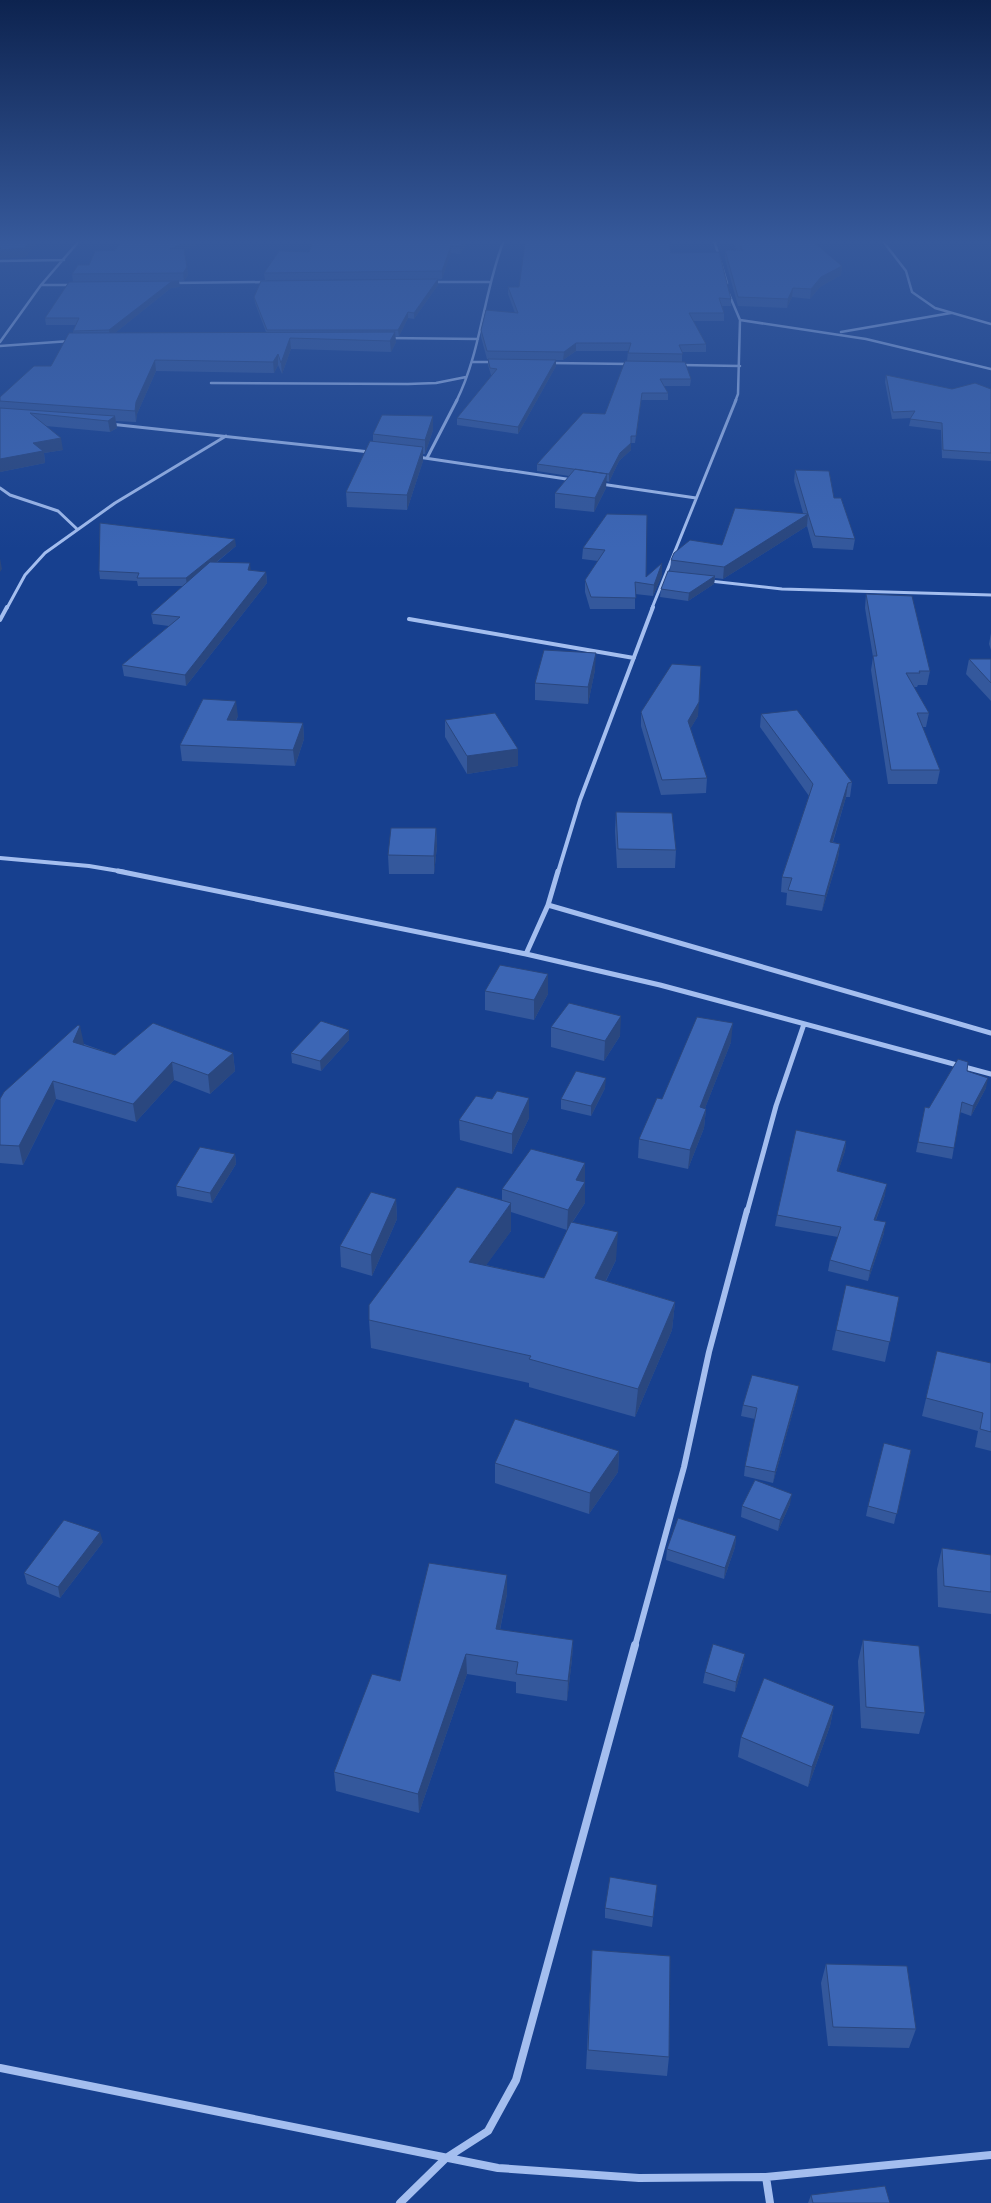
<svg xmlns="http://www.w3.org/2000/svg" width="991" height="2203" font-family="Figtree,sans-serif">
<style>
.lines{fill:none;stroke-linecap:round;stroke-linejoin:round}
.minor-far5{stroke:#a4beef;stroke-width:2.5}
.minor-far4{stroke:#a4beef;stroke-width:3}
.minor-far3{stroke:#a4beef;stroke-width:4}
.minor-far2{stroke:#a4beef;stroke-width:5}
.minor-far1{stroke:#a4beef;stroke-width:6}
.minor{stroke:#a4beef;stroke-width:8}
.wall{fill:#34589c;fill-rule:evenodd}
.shaded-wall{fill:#2a477f}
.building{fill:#3c66b5;stroke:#2a477f}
</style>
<rect width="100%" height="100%" fill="#17408f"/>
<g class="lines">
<path class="minor-far5" d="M714 240 727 283
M882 240 906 271 912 292 935 308 991 324
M0 261 64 260
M432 282H489
M172 283 266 282
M41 285H71
M729 294 740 320 738 394 735 402
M740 320 866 339 991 369
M841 332 951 313
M388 338 478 339
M0 342 41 285 80 240
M0 346 70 341
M473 362H493
M551 363 630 364
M681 365 740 366
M211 383 408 384 436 383 466 377
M456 402C482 350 483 293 504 240"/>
<path class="minor-far4" d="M110 424 370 452
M418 457 573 480
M427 458 457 400
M601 484 696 498
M0 488 10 495 58 511 77 529
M710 581 782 589 991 595
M7 608 25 575 45 553 115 503 226 436
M652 608 736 400"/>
<path class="minor-far3" d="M409 619 634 658
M0 620 7 607
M0 858 89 866 125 872
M558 872 580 800 653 607"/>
<path class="minor-far2" d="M118 871 526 954 660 985 991 1074
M548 905 991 1033
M526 954 548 905 558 871
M747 1212 776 1106 804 1024"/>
<path class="minor-far1" d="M635 1646 684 1467 709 1352 747 1210"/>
<path class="minor" d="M0 2068 498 2168 639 2178 766 2177 991 2155
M766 2177 770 2203
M400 2203 446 2158 488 2131 516 2080 635 1645"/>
</g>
<path class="wall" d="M427 240H470L460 254 451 253 442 279 265 280 264 273 309 252 426 241Z
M731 240H811L842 266 841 275 820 287 810 299 792 297 787 308 738 306 725 259V250H737Z
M184 250 188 275 184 281 73 282 72 274 89 265Z
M671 253 731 299V306H722L724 313V321H693L706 344V352H682V362L691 379 690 386H664L668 393V400H641L635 443H631V450L619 461 609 482 606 481V488L594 512 555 508V493L569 476 537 471V464L605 414 627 361 628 351H576L563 360H556V366L518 434 457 425V418L492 375H491L488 365V359H487L481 337V330L515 313 508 294V287H519Z
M438 279V285L414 319 408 318 399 336H395L396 342 391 352 291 349 282 374 278 365 274 373 156 371 137 414 136 422 116 421 117 428 110 432 46 426 63 450 44 453 45 463 0 472V397L51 366 73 333V331L76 325H46L45 318 69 282 180 287 171 288 115 333 266 332 255 303 254 297Z
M886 375 952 389H991V461L942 458 941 430 909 426 911 418 892 419 885 382Z
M433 430 425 454H423V461L407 510 347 507 346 492 373 441V434Z
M795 470 834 498 855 539 853 550 813 548 807 526 723 579 715 578 714 584 688 601 660 597 661 589 670 571 671 560 722 545 803 513 794 481Z
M607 514 646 577 662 575 653 596 635 594V609H590L585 592V580L598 561 582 559 583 548Z
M236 546 216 563 251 570 266 572 267 583 186 686 124 676 122 665 169 626 153 624 151 614 183 586H138L137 581 100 579 99 571Z
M866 594 930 671 927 685H918L917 687H914L929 713 926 727H922L940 770 937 784H888L871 670 873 657 865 608Z
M991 633V650L989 644Z
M969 659H991V701L966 674Z
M595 670 588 704 535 700V683Z
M641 712 698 716 690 729 707 778 706 793 661 795 641 726Z
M761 714 852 782 850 797H846L833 842 840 844 838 858 822 911 786 905 787 893 781 892 782 877 809 796 760 727Z
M238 716 236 721 303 723 304 739 295 766 182 761 180 745Z
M445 720 518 749V766L467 774 445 737Z
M616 812 676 850 675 868H617L615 831Z
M436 828 437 846 434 874H389L388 855Z
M548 974V994L534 1020 485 1010V991Z
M551 1027 620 1036 604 1061 551 1047Z
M349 1030V1040L321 1071 292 1063 291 1053Z
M731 1042 705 1108 706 1109 704 1128 688 1169 638 1158 639 1139 662 1099Z
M84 1044 115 1055 233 1053 235 1071 210 1094 174 1080 136 1122 56 1099 23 1165 0 1163V1099Z
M967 1071 986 1088 971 1116 960 1112 952 1159 916 1152 925 1107 929 1108Z
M605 1088 591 1116 561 1109V1099Z
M529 1098V1118L512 1154 460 1140 459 1120 492 1099Z
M846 1141 845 1151 838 1171 885 1195 876 1220 884 1233 868 1281 828 1271 830 1260 838 1237 775 1226 777 1215Z
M235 1154 236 1164 212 1203 177 1196 176 1186Z
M584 1182 585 1203 572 1223 616 1260 606 1281 675 1302 672 1330 635 1417 529 1387V1383L371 1348 369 1320 502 1201V1189ZM511 1212 567 1230 544 1278 486 1265 511 1231Z
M396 1199 397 1219 372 1276 341 1267 340 1246Z
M899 1297 885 1362 832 1350 836 1330Z
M937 1351 991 1363V1451L975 1447 978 1431 922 1416Z
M797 1397 773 1483 744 1476 745 1466 755 1419 741 1416 743 1405Z
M911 1450 894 1524 866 1516 868 1506Z
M619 1451 618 1472 589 1514 495 1483V1463Z
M790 1504 778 1531 741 1517 742 1506Z
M736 1536 735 1547 724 1579 666 1560 667 1549Z
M103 1542 60 1598 27 1584 24 1573Z
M942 1548 991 1555V1614L938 1607 937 1569Z
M507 1594 500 1630 573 1640 572 1659 567 1701 516 1693V1682L467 1674 419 1813 336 1791 334 1772 400 1681Z
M863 1640 925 1713 919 1734 861 1728 858 1661Z
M745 1654 743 1664 735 1692 703 1683 705 1672Z
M834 1706 830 1726 808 1787 738 1757 741 1737Z
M657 1885 652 1927 605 1918V1908Z
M592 1950 669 2057 667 2076 586 2069Z
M826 1964 916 2029 909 2048 828 2046 821 1983Z
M811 2195 890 2203H808Z"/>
<path class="shaded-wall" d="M31 240H39L26 257 0 259V250Z
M190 240H208L171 256 170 249Z
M465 240H470L460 254V246Z
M451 246V253L442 279V271Z
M842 266 841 275 820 287 810 299 811 289 821 277Z
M187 267 188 275 184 281 183 273Z
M438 279V285L414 319V313Z
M179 281 180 287 171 288 110 337 109 330 171 282Z
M793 288 792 297 787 308 788 299Z
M408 312V318L399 336 398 330Z
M395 332 396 342 391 352 390 341Z
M290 338 291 349 282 374 281 363Z
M576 343V351L563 360 564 352Z
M278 354V365L274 373 273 362Z
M155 360 156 371 137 414 136 422 135 411 136 402Z
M556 360V366L518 434V427Z
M115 416 117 428 110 432 108 421Z
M433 416V430L425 454V440Z
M61 438 63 450 44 453 45 463 0 472V459L33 443Z
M631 443V450L619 461 609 482V474L620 453Z
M423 447V461L407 510V495Z
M607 474 606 488 594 512 595 498Z
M808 514 807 526 723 579 724 567Z
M235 539 236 546 187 586 186 578Z
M0 558 2 569 0 572Z
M250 563 251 573 248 570Z
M662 563V575L653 596 654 585Z
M266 572 267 583 186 686 185 675Z
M715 576 714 584 688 601 689 593Z
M596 653 595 670 588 704V687Z
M236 701 238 716 228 736 227 720Z
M699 702 698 716 686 736 688 721Z
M303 723 304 739 295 766 293 750Z
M518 749V766L467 774V756Z
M848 783 846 797 828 857 830 842Z
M436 828 437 846 434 874V856Z
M840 844 838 858 822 911 825 896Z
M548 974V994L534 1020V1000Z
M621 1016 620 1036 604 1061 605 1041Z
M733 1023 731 1042 698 1126 700 1107Z
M80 1026 84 1044 76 1060 73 1042Z
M349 1030V1040L321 1071 320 1061Z
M233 1053 235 1071 210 1094 208 1075Z
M172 1062 174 1080 136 1122 133 1104Z
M606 1078 605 1088 591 1116V1106Z
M988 1078 986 1088 971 1116 973 1106Z
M53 1081 56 1099 23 1165 19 1146Z
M529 1098V1118L512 1154V1134Z
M706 1109 704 1128 688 1169 690 1150Z
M846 1141 845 1151 835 1181 837 1171Z
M235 1154 236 1164 212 1203 210 1193Z
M585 1163V1203L567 1230 568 1210 576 1180Z
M887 1184 885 1195 872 1230 874 1220Z
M396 1199 397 1219 372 1276 371 1255Z
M511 1203V1231L469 1289V1262Z
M886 1222 884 1233 868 1281 870 1271Z
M618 1232 616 1260 593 1306 595 1278Z
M675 1302 672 1330 635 1417 638 1389Z
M799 1386 797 1397 773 1483 775 1472Z
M619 1451 618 1472 589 1514 590 1493Z
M792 1494 790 1504 778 1531 780 1520Z
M100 1532 103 1542 60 1598 58 1587Z
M736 1536 735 1547 724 1579 725 1568Z
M507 1575V1594L496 1649V1629Z
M573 1640 572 1659 567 1701 568 1681Z
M466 1654 467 1674 419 1813 418 1794Z
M745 1654 743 1664 735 1692 736 1682Z
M834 1706 830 1726 808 1787 812 1767Z"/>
<path class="building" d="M0 240H31L25 248 0 250Z
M123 240H190L170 249H184L187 267 183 273 72 274 78 265H89L95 251 115 250Z
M314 240 426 241 427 240H465L460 246H451L442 271 264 273 279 251 309 252Z
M525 240H669L671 253 719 252 731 299 719 298 724 313H689L706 344 679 345 683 354 628 353 631 343H576L564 352 487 351 481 330 486 310 518 313 508 287H519L524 250Z
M737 240H811L842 266 821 277 811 289 793 288 788 299 738 297 725 250H743Z
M438 279 414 313 408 312 398 330H267L254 297 261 281Z
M179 281 171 282 109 330 73 331 79 318H45L69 282Z
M395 332 390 341 290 338 281 363 278 354 273 362 155 360 136 402 135 411 0 401V397L34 366H51L69 333Z
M488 359 556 360 518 427 457 418 497 369 490 368Z
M625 361 685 362 691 379H660L668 393H642L636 436H631V443L620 453 609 474 537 464 583 413 605 414Z
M886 375 952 389 975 383 991 389V453L943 450 942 423 910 419 915 411 893 412Z
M0 408 115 416 108 421 30 413 61 438 33 443 43 451 0 459Z
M382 415 433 416 425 440 373 434Z
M370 441 423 447 407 495 346 492Z
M575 469 607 474 595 498 555 493Z
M795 470 829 471 834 498H841L855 539 815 536 808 514 724 567 671 560 674 553 690 540 722 545 735 508 808 514Z
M607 514 647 515 646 577 662 563 654 585 635 582 636 598 591 597 585 580 605 550 583 548Z
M100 523 235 539 186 578H137L139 573 99 571Z
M210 562 250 563 248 570 266 572 185 675 122 665 180 617 151 614Z
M668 571 715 576 689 593 661 589Z
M866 594 912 596 930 671H919L920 673H906L929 713H917L940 770H891L873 656H877Z
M544 650 596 653 588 687 535 683Z
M969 659H991V683Z
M672 664 701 666 699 702 688 721 707 778 662 780 641 712Z
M203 699 236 701 227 720 303 723 293 750 180 745Z
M797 710 852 782 848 783 830 842 840 844 825 896 788 890 792 878 782 877 813 784 761 714Z
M495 713 518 749 467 756 445 720Z
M616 812 672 813 676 850 618 849Z
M391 828H436L434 856 388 855Z
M500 965 548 974 534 1000 485 991Z
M569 1003 621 1016 605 1041 551 1027Z
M697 1017 733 1023 700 1107 706 1109 690 1150 639 1139 657 1098 662 1099Z
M321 1021 349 1030 320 1061 291 1053Z
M153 1023 233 1053 208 1075 172 1062 133 1104 53 1081 19 1146 0 1145V1099L4 1092 78 1025 80 1026 73 1042 115 1055Z
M958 1059 968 1062 967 1071 988 1078 973 1106 962 1102 954 1148 918 1142 925 1107 929 1108Z
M576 1071 606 1078 591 1106 561 1099Z
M497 1091 529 1098 512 1134 459 1120 476 1096 492 1099Z
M796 1130 846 1141 837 1171 887 1184 874 1220 886 1222 870 1271 830 1260 841 1227 777 1215Z
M200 1147 235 1154 210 1193 176 1186Z
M531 1149 585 1163 576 1180 585 1182 568 1210 502 1189Z
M457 1187 511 1203 469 1262 544 1278 571 1222 618 1232 595 1278 675 1302 638 1389 529 1359 531 1356 369 1320V1305Z
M371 1192 396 1199 371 1255 340 1246Z
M846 1285 899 1297 890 1342 836 1330Z
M937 1351 991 1363V1432L980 1429 983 1413 926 1398Z
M752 1375 799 1386 775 1472 745 1466 757 1408 743 1405Z
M515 1419 619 1451 590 1493 495 1463Z
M884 1443 911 1450 897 1514 868 1506Z
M755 1480 792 1494 780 1520 742 1506Z
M678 1518 736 1536 725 1568 667 1549Z
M64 1520 100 1532 58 1587 24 1573Z
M942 1548 991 1555V1592L944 1586Z
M429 1563 507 1575 496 1629 573 1640 568 1681 516 1674 518 1662 466 1654 418 1794 334 1772 372 1674 400 1681Z
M863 1640 919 1646 925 1713 866 1707Z
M713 1644 745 1654 736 1682 705 1672Z
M764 1678 834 1706 812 1767 741 1737Z
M610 1877 657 1885 653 1917 605 1908Z
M592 1950 670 1956 669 2057 588 2050Z
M826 1964 907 1966 916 2029 833 2027Z
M885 2186 890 2203H813L811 2195Z"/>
<linearGradient id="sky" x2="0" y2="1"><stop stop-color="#0d234f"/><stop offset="0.44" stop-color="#36599b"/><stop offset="1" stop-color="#36599b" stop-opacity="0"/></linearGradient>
<rect width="991" height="549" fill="url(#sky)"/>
</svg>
